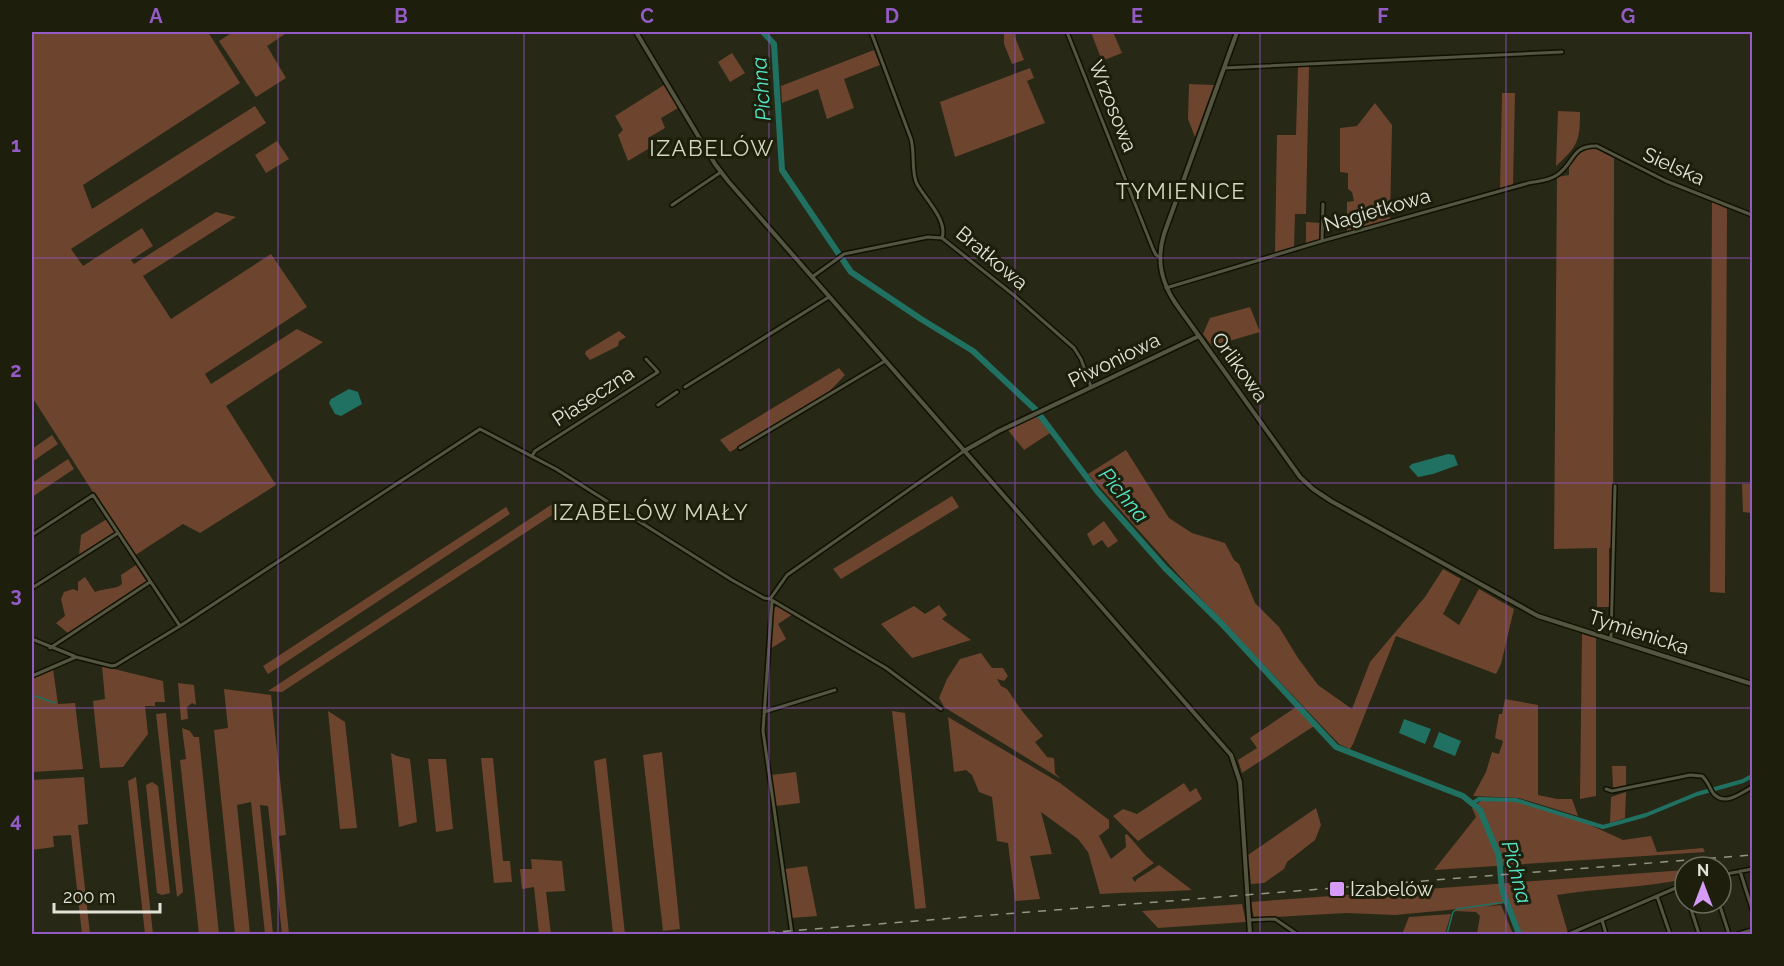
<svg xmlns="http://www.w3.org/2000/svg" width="1784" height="966" font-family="Raleway,sans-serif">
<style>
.green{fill:#6d452f}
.water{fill:#207162}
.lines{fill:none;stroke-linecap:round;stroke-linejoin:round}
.stream{stroke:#207162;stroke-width:1.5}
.canal{stroke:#207162;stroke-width:4}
.river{stroke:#207162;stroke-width:6}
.minor-casing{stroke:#101102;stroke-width:6}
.tertiary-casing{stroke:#101102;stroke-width:7}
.minor{stroke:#545641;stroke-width:3}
.tertiary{stroke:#545641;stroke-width:4}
.rail{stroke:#949687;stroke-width:1.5;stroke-dasharray:8 8;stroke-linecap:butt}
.grid{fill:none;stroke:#945ac5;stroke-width:1.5;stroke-opacity:0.55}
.poi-dot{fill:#d69bf9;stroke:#1d1f0c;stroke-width:2}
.labels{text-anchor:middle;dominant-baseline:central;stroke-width:6;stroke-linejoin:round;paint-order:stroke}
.street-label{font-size:20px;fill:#e1e3d7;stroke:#1d1f0c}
.poi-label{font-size:20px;fill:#e1e3d7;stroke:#1d1f0c;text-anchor:start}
.water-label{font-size:21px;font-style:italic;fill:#55e6c9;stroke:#1d1f0c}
.quarter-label{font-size:22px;letter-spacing:1.5px;fill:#d4d7bf;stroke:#1d1f0c}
.neatline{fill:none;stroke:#945ac5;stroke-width:2}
.grid-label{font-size:20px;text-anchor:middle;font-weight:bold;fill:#945ac5}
</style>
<rect width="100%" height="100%" fill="#272815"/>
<path class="green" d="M32 32H208L240 83 83 185 92 209 255 106 266 123 71 249 83 266 142 228 153 246 131 260 134 264 216 212 236 217 143 276 171 319 271 254 307 307 205 374 211 384 297 329 323 342 226 406 276 485 200 533 183 524 134 556 32 397Z
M233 32H288L267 46 286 78 256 97 219 41Z
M1004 32H1013L1024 60 1012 64 1004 44Z
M1091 32H1113L1122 53 1102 61Z
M874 50 880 65 844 79 854 108 827 119 818 89 782 103 781 86Z
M732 53 745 73 730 82 718 62Z
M1309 66 1306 214H1295L1294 247 1275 253 1277 135H1296L1298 67Z
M1030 68 1034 78 1027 81 1045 123 955 157 940 102Z
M1189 84 1214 85 1195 137 1188 119Z
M664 85 678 108 661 118 665 128 648 138 653 146 628 161 618 135 623 130 615 116Z
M1502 93H1515L1513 186 1500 190Z
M1375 103 1392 125 1390 221 1347 233V202L1354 201 1352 192 1348 189V173L1340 172V128L1357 126Z
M1558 111 1580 112C1580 141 1578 146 1556 166Z
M277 141 289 159 266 173 255 155Z
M1583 149H1598L1614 158 1613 548H1609V607H1597V548L1554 549 1557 177 1569 175V165Z
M1712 201 1727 209 1725 593 1710 592Z
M1306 222 1321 223 1320 240 1306 244Z
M1250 307 1260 332 1212 346 1203 334 1210 318Z
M619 331 626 337 619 341 618 346 590 360 585 354 586 351Z
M839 368 845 375 828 393 730 452 720 440Z
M1037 416 1050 433 1024 450 1008 430Z
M52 435 58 444 32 462V449Z
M1126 450 1169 518 1192 533 1225 543 1234 560 1239 564 1255 603 1279 627 1298 658 1318 685 1352 709 1370 662 1425 597 1443 569 1461 579 1443 614 1459 625 1479 589 1514 609 1501 664 1496 674 1396 636 1353 744 1350 749 1339 744 1185 582 1088 474Z
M68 459 74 469 32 497V483Z
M1742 484H1752V513L1743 512Z
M952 496 959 507 841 579 833 569Z
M554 503 560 510 282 692 268 691Z
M506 507 510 514 268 674 263 666Z
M107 519 115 532 79 556 81 535Z
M1104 521 1118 541 1108 548 1102 540 1093 546 1087 534Z
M136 565 147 582 69 634 56 623 65 616 61 599 64 592 73 589 78 591V582L85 577 95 592C104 588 115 590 122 584L121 575Z
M939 605 947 615 942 619 971 640 912 658 881 624 914 606 925 614Z
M777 606 793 614 778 624 786 639 770 649 773 609Z
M1582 634 1596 638V796L1580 799Z
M981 653 992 668H1003L1008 676 1004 681 997 679 1001 686 1007 689 1022 711 1043 736 1035 742 1047 757 1054 758 1055 773 1061 779 944 707 939 698 947 679 960 659Z
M102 666 163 681 165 702H155V706H145L148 734 123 767 100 768 93 701 105 699Z
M53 669 58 704 75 703 83 769 32 772V678Z
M178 683 194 685 196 705 192 703 187 707 188 719 181 720Z
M224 689 271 695 286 835 279 836 289 934H282L268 806 260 805 273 934H265L251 802 237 805 250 934H235L214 730 228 728Z
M1505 699 1538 705V795L1557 799H1572L1578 816 1519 798 1473 796 1486 772 1492 752 1499 754 1503 741 1495 738 1499 714H1502Z
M1296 707 1314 726 1242 773 1238 760 1257 748 1250 738Z
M328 711 345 722 357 828 340 829Z
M892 711 905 713 926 908 915 909Z
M166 713 183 892 177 897 156 714Z
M948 717 1060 783 1109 820V828L1099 836 1111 859 1126 847 1125 835 1127 834 1146 856 1154 863 1132 878 1135 882 1137 879 1159 865 1192 890C1161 892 1131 892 1100 894L1088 852 1078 839 1041 812 1052 854 1030 856 1040 899 1015 901 1008 843 997 841 992 797 979 792 972 775 966 770 954 772Z
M182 728 190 731 194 737H199L219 934H199L180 760 186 759Z
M662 752 680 929 663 931 643 755Z
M391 753 397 756 410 759 417 822 399 827Z
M481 758H493L503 861H510L512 882 494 883Z
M606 758 625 934H613L594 761Z
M428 759H446L453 829 436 832Z
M1612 766H1626V787L1615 789 1613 787Z
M796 772 800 803 776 806 771 775Z
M84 777 88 824 78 825 90 934H82L71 835 53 836 54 847 32 850V780Z
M136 777 153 934H145L128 781Z
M152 782 158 786 170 893 162 895 157 893 146 785Z
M1184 783 1190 792 1196 788 1202 799 1138 841 1113 816 1123 809 1137 814Z
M1626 792 1625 818 1610 823 1611 797Z
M1482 800 1516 801 1586 823 1623 840 1651 836 1657 852 1703 848 1705 852 1434 870 1476 817 1472 808Z
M1316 808 1321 825 1315 840 1287 862 1284 869 1264 883 1251 884 1248 855Z
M531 859 562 861 565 891 546 892 551 934H539L534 887 522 889 520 869H532Z
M807 866 817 916 792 918 785 869Z
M1685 870V879C1643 888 1599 888 1557 895L1568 933 1563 934H1519L1505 903 1485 907 1501 905 1513 934H1477L1480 916 1476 912 1455 911 1459 909 1395 915 1346 913 1254 918 1251 902Z
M1242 904 1246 922 1158 928 1142 911Z
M1451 914 1445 934H1402L1409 917Z"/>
<path class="water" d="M349 389 358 392 362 404 341 416 335 414 329 403 331 399Z
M1448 454 1454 455 1458 465 1433 474 1418 477 1409 467 1412 464Z
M1404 719 1431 729 1425 744 1399 733Z
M1439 732 1461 741 1455 756 1433 747Z"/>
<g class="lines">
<path class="stream" d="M32 697 35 696 55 703
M1447 934 1453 912 1457 909 1505 902"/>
<path class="canal" d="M1473 803 1479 799 1516 800 1603 827 1646 815 1697 794 1743 781 1752 776"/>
<path class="river" d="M763 32 774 44 782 170 851 272 921 319 973 351 1036 410 1097 491 1165 568 1221 623 1336 747 1463 796 1480 810 1499 856 1502 890 1519 934"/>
<defs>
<path id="minor" d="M871 32 911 139C915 153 911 173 917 184 925 199 948 220 942 238L1015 296 1074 348 1081 359 1091 387
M1067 32 1153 249 1156 255 1160 257
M1224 68 1562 52
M672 205 721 172
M1322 241 1323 204
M812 277 844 254 928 237 942 238
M1166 288 1322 241 1525 184C1535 181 1547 182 1557 175 1575 163 1571 145 1597 146L1666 181 1752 215
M685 387 829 297
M658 405 677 392
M740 448 885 361
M532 456 535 451 658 372 646 359
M32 535 93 495 180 626
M32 588 118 533
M770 599 787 575 964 451
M772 601 763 731 792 934
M1611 638 1615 486
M32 639 74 656
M50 648 150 582
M32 676 76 657 112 666 116 665 180 626 480 429 556 469 732 580 764 598 770 599 886 668 941 709
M764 712 835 690
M1606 789 1612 791 1690 775 1702 776C1708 781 1709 787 1713 793 1724 807 1741 793 1752 787
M1740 871 1752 909
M1721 875 1752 869
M1657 896 1670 934
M1689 903 1699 934
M1719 903 1729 934
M1249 920 1275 919 1297 934
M1602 920 1606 934
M1569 934 1685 884
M1738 934 1752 930"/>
<path id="tertiary" d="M636 32 715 164 728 181 1231 755 1240 782 1250 934
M1237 32 1164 234C1156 260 1161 282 1176 304L1300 477 1313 489 1331 501 1538 616 1752 684
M964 451 999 431 1199 336"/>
</defs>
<use href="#minor" class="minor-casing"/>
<use href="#tertiary" class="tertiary-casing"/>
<use href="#minor" class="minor"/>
<use href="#tertiary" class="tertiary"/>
<path class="rail" d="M751 934 1752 855"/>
</g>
<path class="grid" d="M278 32V934M524 32V934M769 32V934M1015 32V934M1260 32V934M1506 32V934M32 258H1752M32 483H1752M32 708H1752"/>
<rect class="poi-dot" x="1329" y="881" width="16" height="16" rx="3"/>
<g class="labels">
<g class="street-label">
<text transform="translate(1113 106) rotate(68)">Wrzosowa</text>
<text transform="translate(1674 166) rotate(24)">Sielska</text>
<text transform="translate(1377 210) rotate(-16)">Nagietkowa</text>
<text transform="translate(992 258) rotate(40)">Bratkowa</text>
<text transform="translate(1114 360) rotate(-26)">Piwoniowa</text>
<text transform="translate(1240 367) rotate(54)">Orlikowa</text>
<text transform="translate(593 396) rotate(-33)">Piaseczna</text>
<text transform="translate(1639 632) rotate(18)">Tymienicka</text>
</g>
<g class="poi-label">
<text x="1350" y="889">Izabelów</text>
</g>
<g class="water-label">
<text transform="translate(761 89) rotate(-94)">Pichna</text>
<text transform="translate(1124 495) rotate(50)">Pichna</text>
<text transform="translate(1517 872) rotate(75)">Pichna</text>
</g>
<g class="quarter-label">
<text x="712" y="148">IZABELÓW</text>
<text x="1181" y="191">TYMIENICE</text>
<text x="651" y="512">IZABELÓW MAŁY</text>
</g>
</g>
<rect width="1784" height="966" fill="none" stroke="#1d1f0c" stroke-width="66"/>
<g transform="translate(1703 885)"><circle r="28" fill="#1d1f0c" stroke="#6b6d5d" stroke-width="1.5"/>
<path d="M0-4.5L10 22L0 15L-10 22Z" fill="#d69bf9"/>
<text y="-9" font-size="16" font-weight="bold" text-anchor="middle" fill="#e1e3d7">N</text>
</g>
<path d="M54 903v9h106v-9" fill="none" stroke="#e1e3d7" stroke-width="3"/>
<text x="63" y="903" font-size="18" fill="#e1e3d7" stroke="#1d1f0c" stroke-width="4.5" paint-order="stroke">200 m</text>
<rect x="33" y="33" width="1718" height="900" class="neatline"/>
<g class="grid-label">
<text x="156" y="23">A</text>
<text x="401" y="23">B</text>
<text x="647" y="23">C</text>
<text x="892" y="23">D</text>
<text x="1137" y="23">E</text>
<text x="1383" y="23">F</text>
<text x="1628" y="23">G</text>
<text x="16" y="152">1</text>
<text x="16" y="377">2</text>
<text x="16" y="602">3</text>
<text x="16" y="827">4</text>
</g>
</svg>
